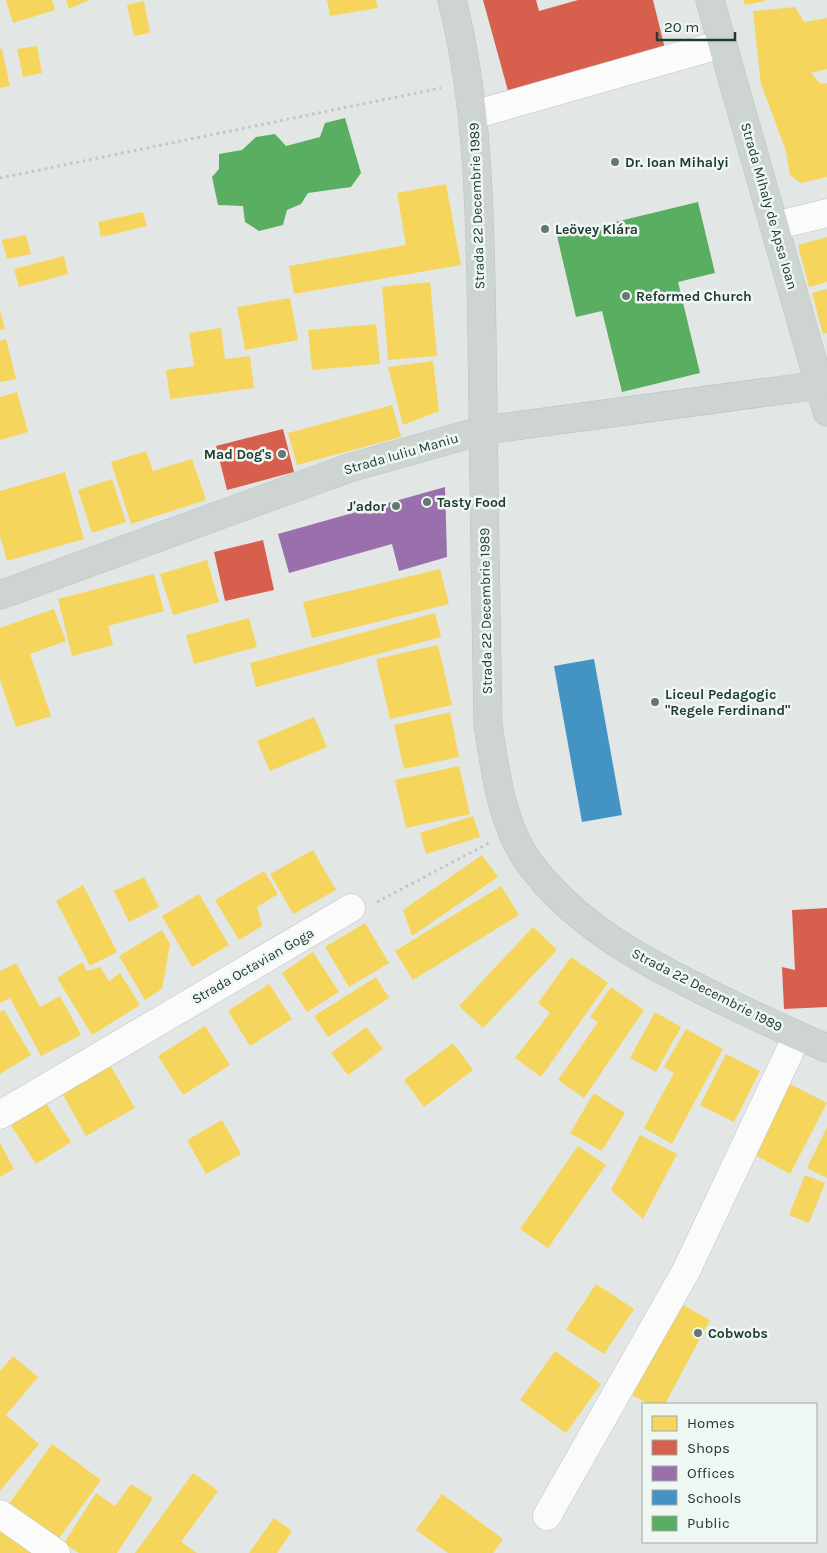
<svg xmlns="http://www.w3.org/2000/svg" width="827" height="1553" font-family="Karla,sans-serif">
<style>
.homes{fill:#f6d55c}
.shops{fill:#d6604d}
.offices{fill:#9970ab}
.schools{fill:#4393c3}
.public{fill:#5aae61}
.lines{fill:none;stroke-linecap:round;stroke-linejoin:round}
.minor-casing{stroke:#bfc4c2;stroke-width:29}
.major-casing{stroke:#bcc4c1;stroke-width:29}
.path{stroke:#bfc7c5;stroke-width:3;stroke-dasharray:2.5 4;stroke-linecap:butt}
.minor{stroke:#fbfbfb;stroke-width:28}
.major{stroke:#cdd4d1;stroke-width:28}
.poi-dot{fill:#657771;stroke:#eff7f3;stroke-width:2}
.labels{text-anchor:middle;dominant-baseline:central;stroke-width:5;stroke-linejoin:round;paint-order:stroke}
.poi-label{font-size:14px;font-weight:bold;fill:#213a32;stroke:#eff7f3;text-anchor:start}
.street-label{font-size:14px;fill:#213a32;stroke:#eff7f3}
</style>
<rect width="100%" height="100%" fill="#e2e7e5"/>
<path class="homes" d="M6 0H52L55 10 13 23Z
M66 0H89L69 9Z
M327 0H376L378 8 330 16Z
M743 0H765V1L745 5Z
M144 1 150 33 134 36 127 5Z
M795 7 804 22 827 18V69L811 73 821 84 827 83V177L801 183 790 175 786 151 761 84 753 11Z
M37 46 42 73 23 77 17 49Z
M0 49H2L10 86 0 88Z
M446 184 461 265 294 294 289 266 406 245 397 193Z
M143 212 147 226 101 237 98 222Z
M26 235 31 254 7 259 2 240Z
M827 237V282L809 287 798 245Z
M64 256 68 274 19 287 14 269Z
M430 282 437 356 388 360 382 287Z
M827 289V333L823 334 812 293Z
M290 298 298 340 245 350 237 307Z
M0 311 5 329 0 330Z
M376 324 380 364 312 370 308 330Z
M221 328 225 359 250 356 254 388 170 399 166 370 194 366 189 333Z
M6 339 16 379 0 382V341Z
M433 361 439 411 403 425 388 367Z
M17 392 28 432 0 440V397Z
M392 405 401 437 297 465 288 433Z
M146 451 153 471 192 459 206 500 131 524 111 462Z
M65 472 84 539 7 561 0 536V491Z
M112 479 126 522 92 533 78 490Z
M207 560 219 602 173 615 160 574Z
M440 569 449 604 312 638 303 602Z
M154 574 164 611 108 626 113 645 72 656 58 599Z
M54 609 66 641 30 654 51 716 16 727 0 680V628Z
M435 613 441 637 256 687 250 663Z
M249 618 257 647 194 664 186 635Z
M438 645 452 705 390 719 376 659Z
M450 712 459 757 404 769 394 725Z
M314 717 327 747 270 771 257 741Z
M459 766 470 814 406 828 395 780Z
M473 816 480 837 426 854 420 833Z
M313 850 336 890 293 914 270 874Z
M482 855 498 877 412 936 403 910Z
M264 871 278 894 257 907 262 926 239 940 215 900Z
M144 877 159 907 129 922 114 891Z
M83 885 117 952 90 966 56 901Z
M501 886 519 915 413 980 395 951Z
M199 894 229 945 192 967 162 916Z
M365 923 389 963 349 987 325 947Z
M533 927 557 950 483 1028 459 1006Z
M162 930 170 944 162 989 145 1000 119 956Z
M313 952 339 992 307 1012 282 973Z
M571 957 608 983 541 1077 515 1058 550 1013 538 1003Z
M82 962 87 971 100 967 109 981 120 973 140 1005 92 1035 57 978Z
M16 963 40 1007 60 996 81 1035 41 1056 10 998 0 1003V971Z
M376 977 389 998 328 1037 314 1016Z
M269 984 292 1019 250 1046 228 1011Z
M611 987 644 1010 584 1098 558 1080 598 1022 590 1017Z
M4 1010 31 1055 0 1074V1012Z
M655 1012 681 1027 656 1072 630 1058Z
M205 1026 230 1065 183 1095 158 1056Z
M366 1027 383 1049 348 1075 331 1053Z
M686 1029 723 1049 672 1144 644 1128 674 1073 664 1067Z
M453 1043 473 1070 424 1107 404 1080Z
M726 1054 760 1071 734 1122 700 1105Z
M110 1065 135 1108 86 1136 62 1093Z
M790 1084 827 1103 790 1174 753 1154Z
M594 1093 625 1113 602 1151 570 1133Z
M44 1100 71 1142 36 1164 9 1122Z
M222 1120 241 1154 206 1174 187 1140Z
M827 1127V1178L807 1168Z
M640 1135 677 1154 643 1219 611 1190Z
M0 1143 14 1169 0 1177Z
M578 1146 606 1165 548 1248 520 1229Z
M805 1175 825 1183 809 1223 789 1215Z
M596 1284 634 1309 604 1354 566 1329Z
M672 1299 710 1320 665 1404H649L624 1391Z
M555 1351 601 1384 566 1433 520 1400Z
M13 1356 38 1377 6 1415 39 1444 0 1491V1371Z
M52 1444 101 1480 57 1541 8 1505Z
M193 1473 218 1491 181 1542 197 1553H135Z
M131 1484 153 1498 117 1553H79L64 1543 96 1493 115 1506Z
M442 1494 503 1539 493 1553H448L416 1530Z
M274 1518 292 1531 277 1553H249Z
M0 1527 34 1553H0Z"/>
<path class="shops" d="M483 0H536L539 11 578 0H653L666 53 510 98Z
M283 429 294 472 227 490 216 446Z
M263 540 274 590 225 601 214 552Z
M827 908V1007L784 1009 782 967 795 970 792 910Z"/>
<path class="offices" d="M445 487 447 557 399 571 392 544 289 573 278 534Z"/>
<path class="schools" d="M594 659 622 815 582 822 554 666Z"/>
<path class="public" d="M345 118 361 173 351 187 308 193 301 204 287 210 283 225 259 231 245 222 243 206 218 205 212 177 219 169V154L242 150 256 137 275 134 286 146 320 137 325 123Z
M698 202 715 273 678 282 700 373 622 392 602 311 576 317 557 236Z"/>
<g class="lines">
<defs>
<path id="minor" d="M473 115 722 44
M774 226 827 213
M0 1115 351 908
M0 1514 56 1553
M547 1516 686 1271 797 1036"/>
<path id="major" d="M452 0C480 111 480 224 482 338 484 467 485 595 488 724 495 769 501 823 528 861 576 928 652 966 724 1001 758 1017 792 1034 827 1048
M710 0 827 412
M0 595 349 468 484 430 820 385"/>
</defs>
<use href="#minor" class="minor-casing"/>
<use href="#major" class="major-casing"/>
<path class="path" d="M0 178 441 88
M377 902 489 843"/>
<use href="#minor" class="minor"/>
<use href="#major" class="major"/>
</g>
<g class="poi-dot">
<circle cx="615" cy="162" r="5"/>
<circle cx="545" cy="229" r="5"/>
<circle cx="626" cy="296" r="5"/>
<circle cx="282" cy="454" r="5"/>
<circle cx="427" cy="502" r="5"/>
<circle cx="396" cy="506" r="5"/>
<circle cx="655" cy="702" r="5"/>
<circle cx="698" cy="1333" r="5"/>
</g>
<g class="labels">
<g class="poi-label">
<text x="625" y="162">Dr. Ioan Mihalyi</text>
<text x="555" y="229">Leövey Klára</text>
<text x="636" y="296">Reformed Church</text>
<text x="272" y="454" text-anchor="end">Mad Dog's</text>
<text x="437" y="502">Tasty Food</text>
<text x="386" y="506" text-anchor="end">J'ador</text>
<text x="665" y="694">Liceul Pedagogic<tspan x="665" dy="16">"Regele Ferdinand"</tspan></text>
<text x="708" y="1333">Cobwobs</text>
</g>
<g class="street-label">
<text transform="translate(477 206) rotate(-92)">Strada 22 Decembrie 1989</text>
<text transform="translate(769 206) rotate(74)">Strada Mihaly de Apsa Ioan</text>
<text transform="translate(401 454) rotate(-16)">Strada Iuliu Maniu</text>
<text transform="translate(486 611) rotate(-91)">Strada 22 Decembrie 1989</text>
<text transform="translate(253 966) rotate(-30)">Strada Octavian Goga</text>
<text transform="translate(707 990) rotate(27)">Strada 22 Decembrie 1989</text>
</g>
</g>
<rect x="642" y="1403" width="175" height="140" fill="#eff7f3" stroke="#9daba6"/>
<rect x="652" y="1416" width="25" height="15" fill="#f6d55c" stroke="#9daba6"/>
<text x="687" y="1428" font-size="15" fill="#213a32">Homes</text>
<rect x="652" y="1440" width="25" height="15" fill="#d6604d" stroke="#9daba6"/>
<text x="687" y="1453" font-size="15" fill="#213a32">Shops</text>
<rect x="652" y="1466" width="25" height="15" fill="#9970ab" stroke="#9daba6"/>
<text x="687" y="1478" font-size="15" fill="#213a32">Offices</text>
<rect x="652" y="1490" width="25" height="15" fill="#4393c3" stroke="#9daba6"/>
<text x="687" y="1503" font-size="15" fill="#213a32">Schools</text>
<rect x="652" y="1516" width="25" height="15" fill="#5aae61" stroke="#9daba6"/>
<text x="687" y="1528" font-size="15" fill="#213a32">Public</text>
<path d="M657 32v8h78v-8" fill="none" stroke="#213a32" stroke-width="2.5"/>
<text x="664" y="32" font-size="15" fill="#213a32" stroke="#eff7f3" stroke-width="4" paint-order="stroke">20 m</text>
</svg>
